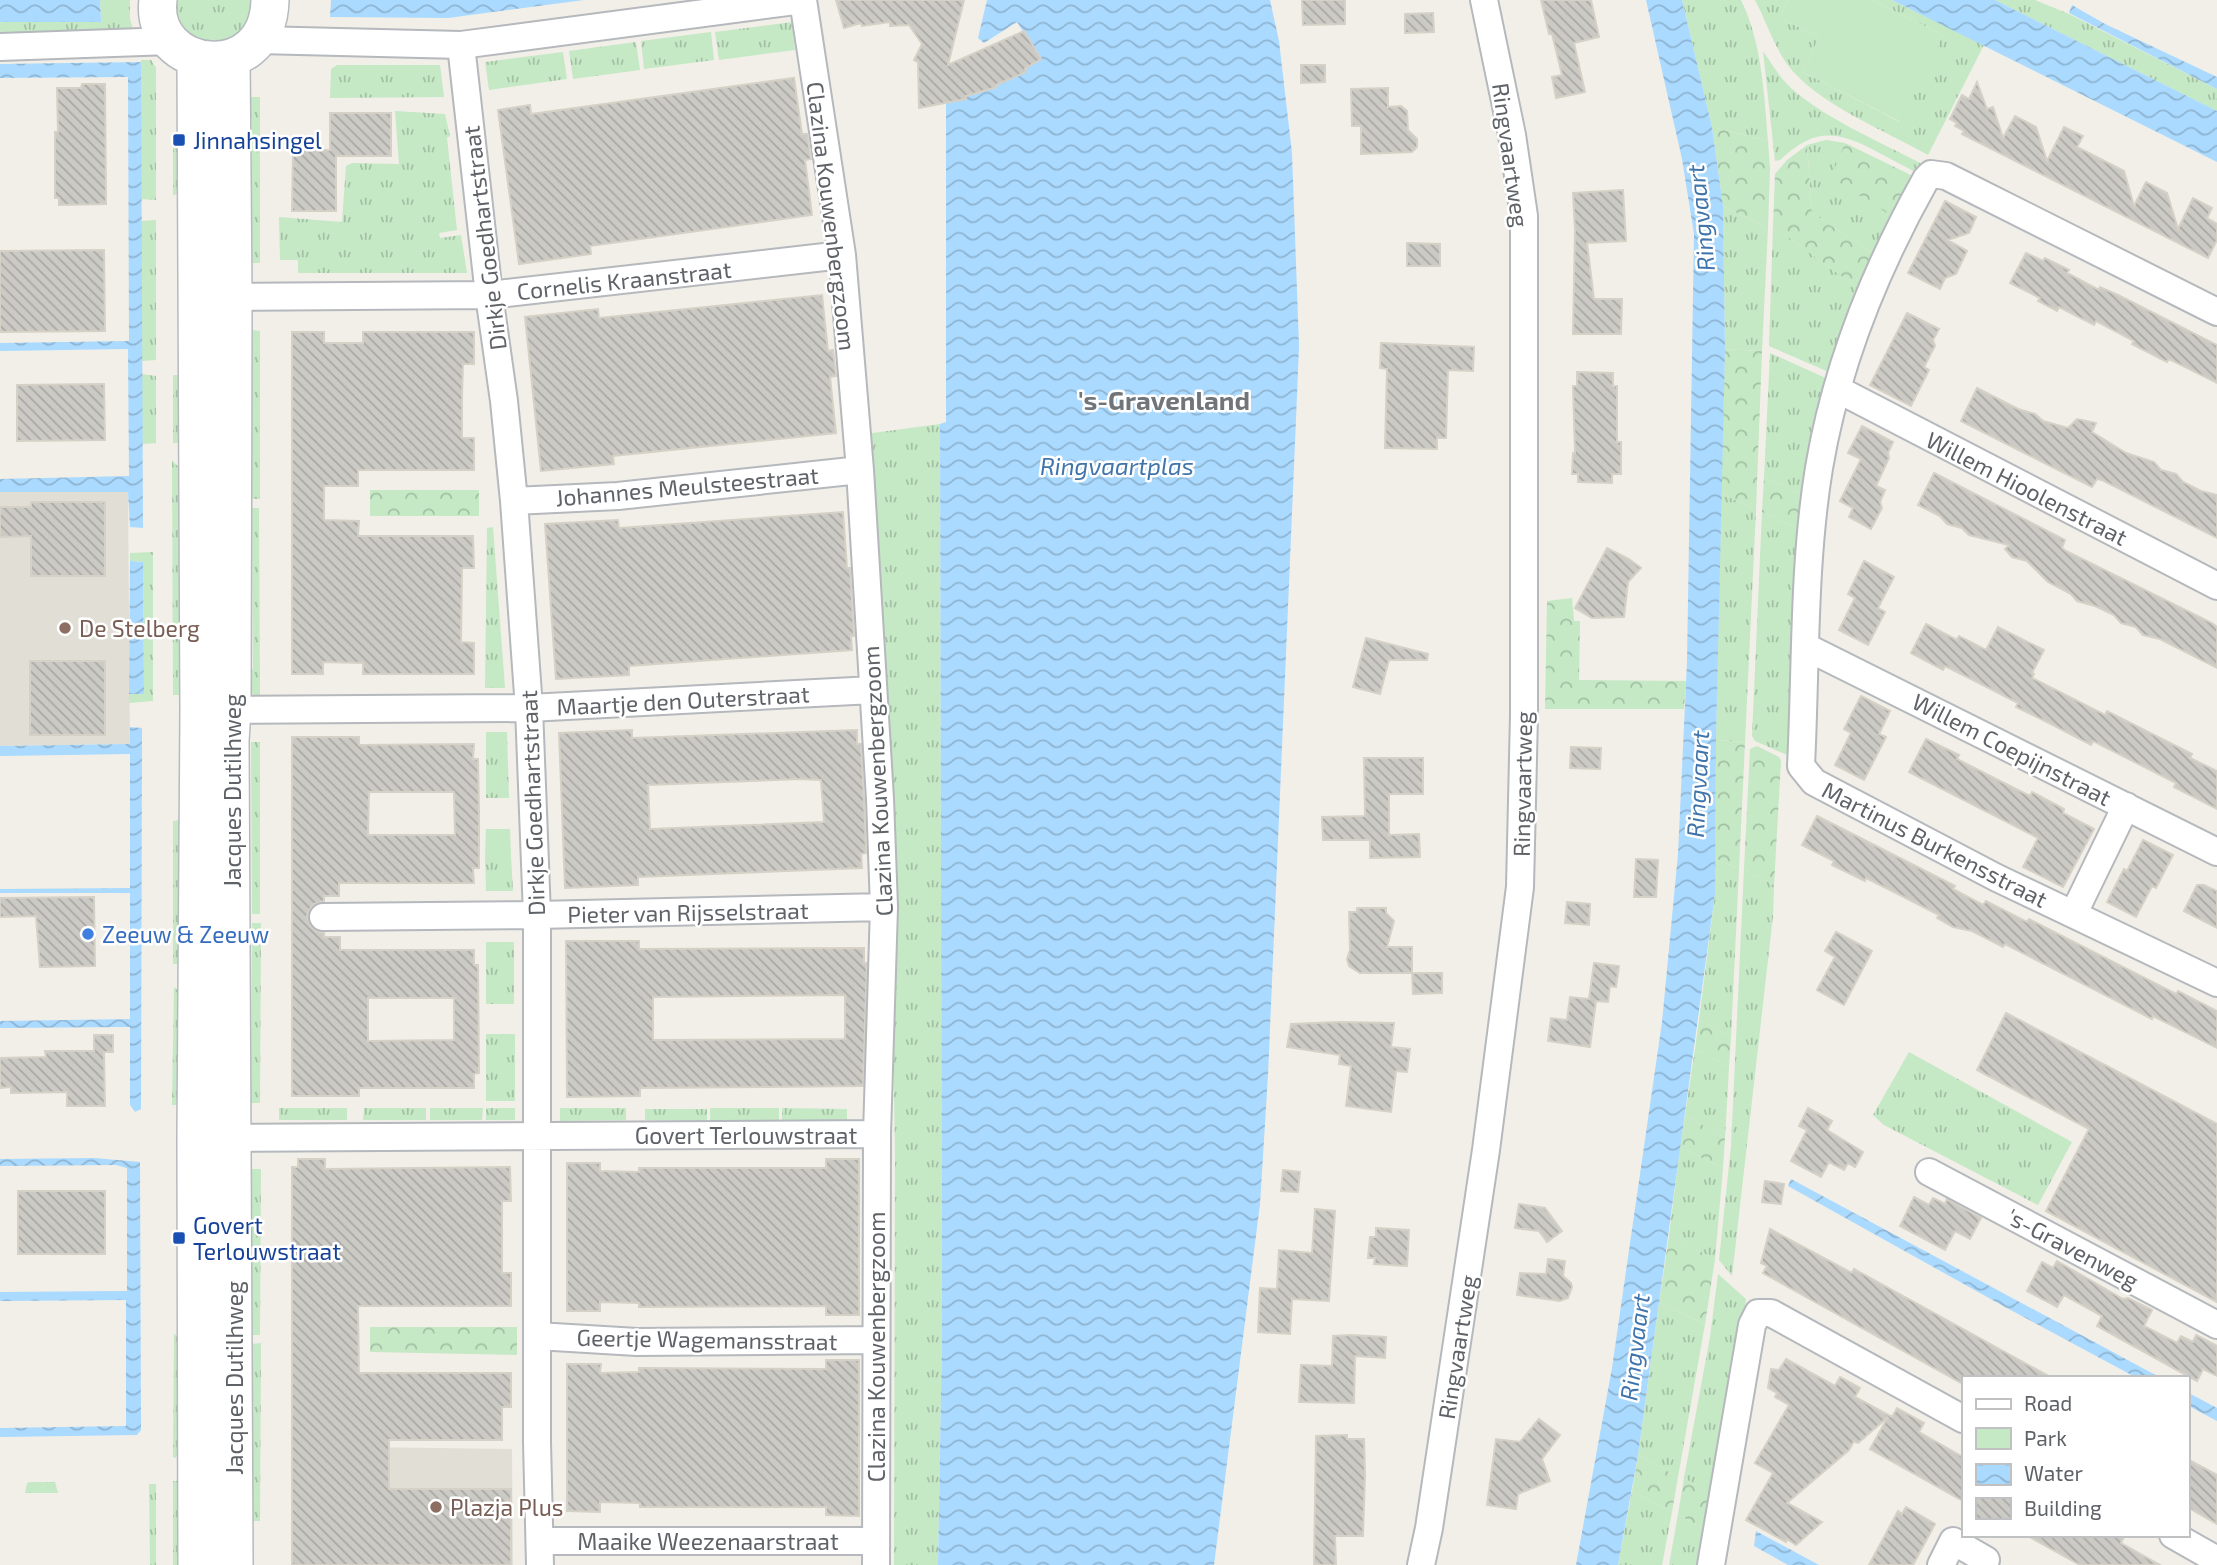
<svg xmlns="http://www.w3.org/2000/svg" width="2217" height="1565" font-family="'Exo 2',sans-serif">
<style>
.education{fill:#e1ded6}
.grass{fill:url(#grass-tufts)}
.forest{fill:url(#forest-crowns)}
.green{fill:#c5e8c5}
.water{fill:url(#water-waves)}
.building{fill:url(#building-back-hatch);stroke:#d6d1c6;stroke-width:2;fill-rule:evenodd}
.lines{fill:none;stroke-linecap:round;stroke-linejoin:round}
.street-casing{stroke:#b5b8bc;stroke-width:30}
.secondary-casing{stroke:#b6babf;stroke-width:40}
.street{stroke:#fff;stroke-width:26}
.secondary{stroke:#fff;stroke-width:37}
.transit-dot{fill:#1a4fb4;stroke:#fff;stroke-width:2.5}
.education-dot{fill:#8d6e63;stroke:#fff;stroke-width:2.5}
.shop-dot{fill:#3f7fe0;stroke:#fff;stroke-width:2.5}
.labels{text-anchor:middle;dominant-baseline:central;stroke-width:5;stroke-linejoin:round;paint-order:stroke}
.transit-label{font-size:23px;fill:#164399;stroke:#fff;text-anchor:start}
.street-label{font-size:23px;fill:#5f6368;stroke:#fff}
.education-label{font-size:23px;fill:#785e54;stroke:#fff;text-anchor:start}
.shop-label{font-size:23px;fill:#366cbe;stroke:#fff;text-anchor:start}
.water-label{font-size:24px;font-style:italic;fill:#4174aa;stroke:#fff}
.quarter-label{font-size:26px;font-weight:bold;fill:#70757a;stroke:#fff}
</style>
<defs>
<pattern id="grass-tufts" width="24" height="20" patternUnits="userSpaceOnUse" patternTransform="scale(1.75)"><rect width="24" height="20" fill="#c5e8c5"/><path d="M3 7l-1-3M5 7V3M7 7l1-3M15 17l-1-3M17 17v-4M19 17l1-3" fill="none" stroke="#a3c0a4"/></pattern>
<pattern id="forest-crowns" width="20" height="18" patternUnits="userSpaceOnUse" patternTransform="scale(1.75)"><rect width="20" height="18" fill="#c5e8c5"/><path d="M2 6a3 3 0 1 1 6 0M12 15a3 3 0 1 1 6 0" fill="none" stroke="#a3c0a4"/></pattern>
<pattern id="water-waves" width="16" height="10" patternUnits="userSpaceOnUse" patternTransform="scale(1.75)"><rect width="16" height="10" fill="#aadaff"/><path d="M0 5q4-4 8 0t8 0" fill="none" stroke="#8eb4d2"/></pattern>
<pattern id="building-back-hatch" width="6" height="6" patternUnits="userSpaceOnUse" patternTransform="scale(1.75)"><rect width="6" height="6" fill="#cccac5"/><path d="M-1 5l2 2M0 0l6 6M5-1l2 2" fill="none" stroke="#a9a8a4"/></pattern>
</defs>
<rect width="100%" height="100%" fill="#f1efe8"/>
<path class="education" d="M0 492H128L130 744 0 746Z
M361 1447 512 1449 513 1565H360Z"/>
<path class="grass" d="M100 0H130V19L136 40 0 42V22H101Z
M176 0H252C251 13 248 26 237 35 222 49 193 42 182 27 176 19 176 9 176 0Z
M1682 0H1741C1762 43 1764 93 1768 141L1712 127Z
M1755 0H1788L1780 18 1819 37 1803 72 1900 122 1943 35 1872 0H1892L1984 45 1928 155C1886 131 1815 103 1787 64 1773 44 1766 21 1755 0Z
M1995 0H2035L2069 14 2217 89V111Z
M792 22 795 50 719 60 715 32Z
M711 32 714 60 644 69 641 41Z
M636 42 640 70 573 79 569 51Z
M1763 51C1770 61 1777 73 1785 82 1816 115 1883 143 1924 165L1919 174C1903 165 1886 157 1870 148 1831 129 1812 131 1780 160L1775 161Z
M563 52 567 79 489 90 485 62Z
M141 60H151L156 68V200L141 199Z
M337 65H440L444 97 330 98 331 69Z
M238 97H260V263H252V119H244Z
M395 111 445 114 450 136 447 138 457 230 439 233 440 238 461 235 467 273H298V260H280L279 217 342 222 346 166 352 163 399 164Z
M173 135 183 136V187L175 195H173Z
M1826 140 1845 143 1832 177 1896 219 1877 256 1812 213 1807 145Z
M1723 206 1768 228 1762 351 1725 349Z
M156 220V360L142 361 141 221Z
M1773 226 1862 291 1831 373 1769 346Z
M251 330 260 331V499H251Z
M1770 353 1830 380 1805 495 1764 478Z
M142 374 156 376V443L142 444Z
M173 375H184V443H173Z
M940 424 942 1334 938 1565H894L895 1153 891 909 865 434Z
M172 460 182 471 193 695H173Z
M1721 493 1756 510 1745 742 1716 740Z
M252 508H259L260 699C247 694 247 682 245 670L253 669Z
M1762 512 1801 530 1796 759 1755 741 1752 736Z
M493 527 505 688H485L487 528Z
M153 552V701L129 703V694L144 693 143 562 130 561V553Z
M486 732H507L509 798H486Z
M251 742H260V914H252Z
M179 820 184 964H173V821Z
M485 856H511L513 891H486Z
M1715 858 1739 869 1731 1037 1699 1020 1715 894Z
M1744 869 1774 885 1773 916 1732 1276 1719 1260 1731 1146Z
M252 923H261L260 1103H251Z
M486 942H514V1004H486Z
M174 987 183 995 180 1105H172Z
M486 1034H515V1101H486Z
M1695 1049 1729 1067 1725 1138 1685 1115Z
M1909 1052 2072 1142 2038 1205 1884 1125 1873 1115Z
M279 1108H347V1120H279Z
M364 1108H426V1120H363Z
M430 1108H483L482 1120H430Z
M486 1108H515V1120H486Z
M560 1108H626V1120L560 1121Z
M710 1108H779V1121L710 1120Z
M782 1108 847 1109V1121L782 1120Z
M645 1109H707V1121L645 1120Z
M1680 1147 1723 1168 1715 1259 1669 1236Z
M251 1169H261L260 1335H252Z
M1718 1274 1746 1299 1715 1497 1684 1478 1710 1337Z
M1659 1303 1705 1324 1678 1477 1638 1455Z
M174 1333 185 1348 181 1452 175 1458 173 1457Z
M261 1343 260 1521H252L251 1344Z
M173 1481H177L184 1488 185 1565H173Z
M30 1482H55L58 1493H25L27 1483Z
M149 1484H156V1565H150Z
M1632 1491 1672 1512 1662 1565H1618Z
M1678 1514 1708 1532 1702 1565H1669Z"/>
<path class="forest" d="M1712 127 1768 141 1770 168 1768 228 1723 206Z
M1845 143 1917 178 1896 219 1831 177Z
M1807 145 1812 213 1877 256 1862 291 1773 226 1775 174 1787 160Z
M1725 349 1762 351 1756 510 1721 493Z
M1764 478 1805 495 1801 530 1762 512Z
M370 490H479V516H370Z
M1572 598 1574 621H1580L1579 680 1686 681 1684 709H1545L1547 601Z
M1716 740 1745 742 1739 869 1715 858Z
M1757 746 1779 757 1781 761 1774 885 1744 869 1750 749Z
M1699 1020 1731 1037 1729 1067 1695 1049Z
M1685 1115 1725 1138 1723 1168 1680 1147Z
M1669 1236 1715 1259 1705 1324 1659 1303Z
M370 1327H517V1355L370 1352Z
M1638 1455 1678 1477 1672 1512 1632 1491Z
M1684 1478 1715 1497 1708 1532 1678 1514Z"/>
<path class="green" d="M1788 0H1872L1943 35 1901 122 1803 72 1819 37 1780 18Z
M486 829H510L511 856H485Z"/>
<path class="water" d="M0 0H100L101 22H0Z
M331 0H584L448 18 330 17Z
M987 0H1270L1279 41 1292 153 1299 346 1296 419 1268 1075 1260 1204 1214 1565H938L942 1334 940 424 946 422V103L966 99V96L997 87 996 85 1026 72 1025 69 1041 59 1017 22 984 43 978 38Z
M1646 0H1682L1712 127 1723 206 1725 349 1716 740 1715 894 1638 1455 1618 1565H1576L1612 1368 1662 1022 1678 854 1687 662 1694 234 1682 159Z
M1892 0H1995L2217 111V162Z
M2072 5 2105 24 2217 77V89L2069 13Z
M141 62 143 528 130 527 128 492H0V479L129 476 128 349 0 351V343L129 341 128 77 0 78V64Z
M130 561 143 562 144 694H129Z
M130 727 142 728 141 1109 135 1112 130 1105V1027L0 1028V1021L130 1019V893H0V889L130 888V754L0 756V746L130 744Z
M94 1158 140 1162 141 1430 137 1435 0 1437V1428L126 1426V1300L0 1301V1292L127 1291V1168L116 1165 0 1166V1159Z
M1791 1179 2161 1378H2137L2005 1307 1788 1186Z
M2187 1392 2217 1408V1421L2187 1405Z
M1756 1531 1819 1565H1788L1754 1546Z"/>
<path class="building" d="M836 0H964L948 65 1024 31 1041 59 1025 69 1026 72 996 85 997 87 966 96V99L919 108 918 62 914 60 922 44 909 25 890 26V22L862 26 861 23 844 28Z
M1302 0H1345V24L1303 25Z
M1541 0H1591L1599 37 1574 43 1585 92 1556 98 1552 77 1562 75 1552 34H1549Z
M1433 13 1434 32 1405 33V14Z
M1301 65H1325V82L1301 83Z
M794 78 802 134H807L811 159 805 160 812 215 590 246 591 254 519 264 498 110 530 105 531 114Z
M1977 82 1987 109 1993 107 2003 138 2015 116 2036 127 2047 161 2064 127 2083 136 2077 147 2124 171 2134 206 2146 182 2167 193 2178 229 2193 198 2212 208 2207 218 2217 224V240L2208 258 1962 134 1964 131 1955 126 1957 123 1950 119 1962 95 1969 99Z
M82 84H105L106 204 59 205V198H55V132H58L57 88H81Z
M1388 88V107L1401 106 1407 111 1408 130 1417 139V147L1412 152 1361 154V126H1352L1351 89Z
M330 113H391V156H336V211H292L293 150H330Z
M1623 190 1626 241 1587 243 1594 299H1622L1621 334H1573L1575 230 1573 193Z
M1945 201 1976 217 1969 233 1948 240 1967 251 1956 274 1945 278 1940 289 1908 273Z
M1407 243 1440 244V266H1407Z
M104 250 105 331 0 332V251Z
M2026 253 2043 261 2045 258 2069 270 2067 273 2099 290 2100 287 2118 295 2217 345V383L2169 359 2167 362 2132 344 2134 341 2096 321 2094 325 2059 307 2057 311 2038 301 2040 298 2010 283Z
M822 295 828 351 833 350 836 376 830 377 836 433 613 456 614 464 541 471 525 317 598 309 599 318Z
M1907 313 1939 329 1933 340 1935 346 1924 367 1929 370 1911 406 1870 385Z
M292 332H324V343H363V332H474V364H463L462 396V438H474V470H358V486H324V520L359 521 358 536H473L474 568H462L461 642 474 643V674H363V663L323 662V674H292Z
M1381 343 1474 347 1473 371 1448 370 1446 438H1437V449L1385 448 1387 369 1380 368Z
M1577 372 1613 373V386H1617V442H1621V474H1612V483L1578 482V474H1572L1573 453H1575L1573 386H1577Z
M104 384 105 440 17 441V385Z
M1977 388 2018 409 2035 414 2043 421 2068 428 2077 419 2096 423 2092 432 2126 453 2154 462 2161 470 2176 474 2183 482 2201 491 2217 495V538L2102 480 2097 479 2092 487 1961 421Z
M1862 426 1893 442 1888 453 1889 458 1876 486 1885 490 1880 502 1882 508 1871 529 1849 517 1853 508 1840 501 1861 459 1848 453Z
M1934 473 2065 540 2062 548 2066 551 2212 623 2217 627V668L2160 639 2143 635 2136 627 2121 623 2114 615 2095 606 2077 601 2071 594 2048 582 2027 561 2012 557 2005 549 2009 545 1969 535 1962 528 1947 524 1940 516 1918 505Z
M31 502H105V576H31V536L0 537V507H31Z
M843 512 847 568H850L854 636H851L852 650 629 666V675L556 679 545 524 618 520 619 528Z
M1607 548 1629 559 1641 568 1628 582 1624 617 1592 618 1575 608Z
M1864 561 1894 577 1878 608 1885 612 1868 645 1839 630 1855 598 1848 594Z
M1926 624 1957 640 1959 636 1986 650 1998 627 2044 650 2032 673 2034 674 2032 678 2105 715 2107 711 2192 754 2190 758 2217 771V809L2174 787 2176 783 2093 741 2091 745 2049 723 2016 707 2018 703 1971 679 1945 666 1943 670 1911 653Z
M1366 638 1428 654 1427 660H1389L1380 694 1353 687Z
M30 661H105V735H30Z
M1861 696 1890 711 1879 734 1886 737 1864 780 1835 765 1851 733 1844 729Z
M632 730V738L857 730V744H861L864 800 866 853 861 854 862 868 638 877V885L565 888 559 733ZM800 779 821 780 824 822 650 829 648 785Z
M292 737H359V745L474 744 473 759H478L479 811V868H473L474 883H339V896H324V901L314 904 310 909 307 916 310 926 316 931 324 933V937H340V950H474V965H478L479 1073 474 1074V1088H359V1096H292ZM369 792H454L455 835H368ZM368 998H454V1040L368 1041Z
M1926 739 1959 755 1957 759 1998 780 2030 796 2032 792 2064 809 2063 813 2094 829 2063 887 2023 867 2038 838 1909 772Z
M1571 747 1601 748 1600 769 1570 768Z
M1364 758H1423V794H1389V835L1419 834 1420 857 1370 858V840H1323L1322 817 1365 816Z
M1817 816 1955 886 1953 889 1983 905 1986 901 2027 922 2029 919 2176 994 2178 991 2217 1011V1048L2153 1016 2152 1019 2005 944 2003 947 1972 931 1953 927 1937 918 1939 915 1898 894 1866 878 1865 881 1832 865 1834 861 1802 845Z
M2143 840 2173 855 2156 888 2152 886 2136 917 2107 902 2124 869 2127 871Z
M1636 859 1658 860 1656 897H1634Z
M2197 885H2204L2217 891V928L2184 911Z
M94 897 95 966 40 967 36 916 0 917V898Z
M1567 902 1590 904 1589 925 1565 923Z
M1357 908H1386V913L1394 921 1387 947H1412V973H1360L1349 966 1347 959 1350 950 1349 912H1357Z
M1836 932 1872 951 1844 1005 1817 990 1835 957 1825 951Z
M566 941H639V949L864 948V963H867L863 1086 640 1088V1096L567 1097ZM845 995V1039L653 1040V997Z
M1594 963 1619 966 1616 987 1610 986 1608 1002 1596 1001 1590 1047 1548 1041 1551 1018 1567 1020 1570 997 1589 999Z
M1412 973H1442V993L1413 994Z
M2006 1013 2217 1124V1302L2046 1211 2089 1129 1977 1070Z
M1339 1022 1394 1023 1391 1047 1410 1049 1407 1072 1396 1071 1391 1112 1346 1106 1351 1066 1339 1064 1340 1055 1287 1047 1291 1024Z
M94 1035H113V1052H104L105 1106H67V1092L11 1093V1087L0 1088V1058L46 1057 45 1051H94Z
M1808 1108 1832 1121 1827 1130 1863 1152 1855 1167 1848 1163 1844 1170 1829 1162 1821 1177 1791 1161 1807 1130 1799 1126Z
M298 1159H325V1169L510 1167 511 1201H502V1273H511V1306H358L359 1373H511V1407H502V1440H389V1489H511V1565H292V1167H298Z
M826 1159H859V1315H826V1306L639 1307V1303L600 1302V1311H567V1163H600V1171L639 1172V1168H826Z
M1283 1170 1300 1172 1298 1192 1281 1191Z
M1765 1181 1784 1184 1781 1204 1762 1202Z
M18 1191H105V1254H18Z
M1914 1197 1929 1205 1933 1198 1945 1204 1947 1199 1981 1218 1970 1239 1955 1231 1945 1250 1900 1226Z
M1519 1204 1545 1208 1562 1231 1547 1242 1539 1231 1515 1228Z
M1315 1209 1335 1211 1329 1301 1292 1299 1290 1334 1258 1332 1260 1288 1277 1289 1279 1250 1312 1253Z
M1376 1228 1409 1230 1407 1266 1374 1264 1375 1258H1368L1370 1237H1376Z
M1770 1229 1852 1273 1854 1269 2052 1378H1963V1384L1763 1273 1767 1266 1761 1263Z
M1548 1259 1565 1261 1563 1276 1571 1283 1572 1287 1568 1298 1560 1301 1517 1295 1520 1273 1546 1274Z
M2057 1261 2123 1299 2128 1298 2152 1310 2144 1326 2177 1343 2181 1336 2193 1342 2196 1335 2217 1346V1376L2203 1369 2197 1381 2097 1326 2102 1316 2064 1295 2057 1307 2027 1291 2042 1262 2053 1268Z
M1350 1335 1386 1337 1385 1358 1355 1356 1354 1403 1299 1402 1301 1365 1332 1366 1333 1336Z
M1786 1359 1835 1386 1840 1377 1860 1388 1855 1397 1892 1417 1897 1408 1924 1423 1919 1432 1963 1457V1501L1870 1449 1888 1417 1858 1443 1854 1441 1849 1450 1787 1503 1822 1522 1796 1545 1787 1539 1786 1542 1746 1520 1773 1473 1755 1463 1789 1405 1775 1397 1777 1393 1768 1388 1771 1369 1779 1370Z
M826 1360H859V1516L826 1515V1507H640V1503L600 1502V1512L567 1511V1364H601L600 1373 639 1372V1368L826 1369Z
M1539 1419 1560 1435 1542 1459 1550 1481 1518 1494 1516 1509 1487 1505 1496 1439 1520 1442Z
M1347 1435V1439H1364L1365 1474 1363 1536H1335L1336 1565H1314L1316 1436Z
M2187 1459 2217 1475V1524L2187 1507Z
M1906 1507 1935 1524 1913 1565H1869L1898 1511 1902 1514Z
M2026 1535H2125L2121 1543 2160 1565H2080Z"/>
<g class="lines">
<defs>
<path id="street" d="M803 0 842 255 860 470 880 799 884 907 877 1134 876 1565
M258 40 461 45 803 0
M461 45 489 295 504 401 514 501 529 708 537 915V1442L540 1565
M0 47 171 41
M218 297 489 295 842 255
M2217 312 1946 176 1931 174 1926 179C1876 268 1836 367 1819 468 1803 566 1806 667 1801 766L1814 782 1997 878 2217 983
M1837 389 2217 586
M514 501 618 496 860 470
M1806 647 2217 852
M214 710 529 708 873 690
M2074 913 2126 806
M323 917 537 915 884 907
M217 1138 877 1134
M1929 1172 2217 1325
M537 1336 637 1342 876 1340
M2173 1535 2217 1560
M541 1541H875
M1421 1565 1429 1528 1486 1150 1520 887 1524 715V216L1512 135 1484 0
M1711 1565 1752 1325 1758 1313H1771L1963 1419
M1941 1565 1953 1541 1986 1560 1983 1565"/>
<path id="secondary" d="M158 0C149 72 268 88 270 0
M196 58 199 710 196 1138 197 1565
M231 58 233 296 232 710 230 740 234 1565"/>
</defs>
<use href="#street" class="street-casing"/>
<use href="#secondary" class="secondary-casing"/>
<use href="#street" class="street"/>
<use href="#secondary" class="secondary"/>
</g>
<g class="transit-dot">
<rect x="172" y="133" width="14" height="14" rx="3.5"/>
<rect x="172" y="1231" width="14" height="14" rx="3.5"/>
</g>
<g class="education-dot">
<circle cx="65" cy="628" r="7"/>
<circle cx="436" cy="1507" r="7"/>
</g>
<circle class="shop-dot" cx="88" cy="934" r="7"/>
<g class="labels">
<g class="transit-label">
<text x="193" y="140">Jinnahsingel</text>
<text x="193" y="1225">Govert<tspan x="193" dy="26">Terlouwstraat</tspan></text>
</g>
<g class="street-label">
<text transform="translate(1511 155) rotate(82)">Ringvaartweg</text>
<text transform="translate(832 216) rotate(83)">Clazina Kouwenbergzoom</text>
<text transform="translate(484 238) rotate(-97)">Dirkje Goedhartstraat</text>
<text transform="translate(624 280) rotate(-6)">Cornelis Kraanstraat</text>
<text transform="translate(687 486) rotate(-5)">Johannes Meulsteestraat</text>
<text transform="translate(2027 488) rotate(27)">Willem Hioolenstraat</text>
<text transform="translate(683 700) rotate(-3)">Maartje den Outerstraat</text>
<text transform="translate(2012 749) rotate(27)">Willem Coepijnstraat</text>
<text transform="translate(877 781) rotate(-93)">Clazina Kouwenbergzoom</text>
<text transform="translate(1522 784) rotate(-89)">Ringvaartweg</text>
<text transform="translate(232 791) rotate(-90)">Jacques Dutilhweg</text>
<text transform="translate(532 803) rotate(-92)">Dirkje Goedhartstraat</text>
<text transform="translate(1935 844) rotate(27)">Martinus Burkensstraat</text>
<text transform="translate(688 912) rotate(-1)">Pieter van Rijsselstraat</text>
<text x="746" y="1135">Govert Terlouwstraat</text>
<text transform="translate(2073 1248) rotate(28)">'s-Gravenweg</text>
<text transform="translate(707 1339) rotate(1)">Geertje Wagemansstraat</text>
<text transform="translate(876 1347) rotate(-90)">Clazina Kouwenbergzoom</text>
<text transform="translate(1457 1347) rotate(-81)">Ringvaartweg</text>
<text transform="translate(234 1378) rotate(-90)">Jacques Dutilhweg</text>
<text x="708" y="1541">Maaike Weezenaarstraat</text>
</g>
<g class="education-label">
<text x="79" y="628">De Stelberg</text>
<text x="450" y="1507">Plazja Plus</text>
</g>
<g class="shop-label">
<text x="102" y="934">Zeeuw &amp; Zeeuw</text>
</g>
<g class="water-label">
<text transform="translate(1700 218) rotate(-96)">Ringvaart</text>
<text x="1117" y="465">Ringvaartplas</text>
<text transform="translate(1697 784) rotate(-87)">Ringvaart</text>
<text transform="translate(1634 1347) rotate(-83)">Ringvaart</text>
</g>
<g class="quarter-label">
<text x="1164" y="399">'s-Gravenland</text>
</g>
</g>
<rect x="1962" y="1376" width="228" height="161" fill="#ffffff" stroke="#bfc1c3" stroke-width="2"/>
<rect x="1976" y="1399" width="35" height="10" fill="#ffffff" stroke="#bfc1c3" stroke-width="2"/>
<text x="2024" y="1411" font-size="21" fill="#5f6368">Road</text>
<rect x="1976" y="1428" width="35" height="21" fill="#c5e8c5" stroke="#bfc1c3" stroke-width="2"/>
<text x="2024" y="1446" font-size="21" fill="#5f6368">Park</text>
<rect x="1976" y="1464" width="35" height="21" fill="url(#water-waves)" stroke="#bfc1c3" stroke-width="2"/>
<text x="2024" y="1481" font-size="21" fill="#5f6368">Water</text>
<rect x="1976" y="1498" width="35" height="21" fill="url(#building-back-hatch)" stroke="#bfc1c3" stroke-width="2"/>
<text x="2024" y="1516" font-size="21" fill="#5f6368">Building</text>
</svg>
